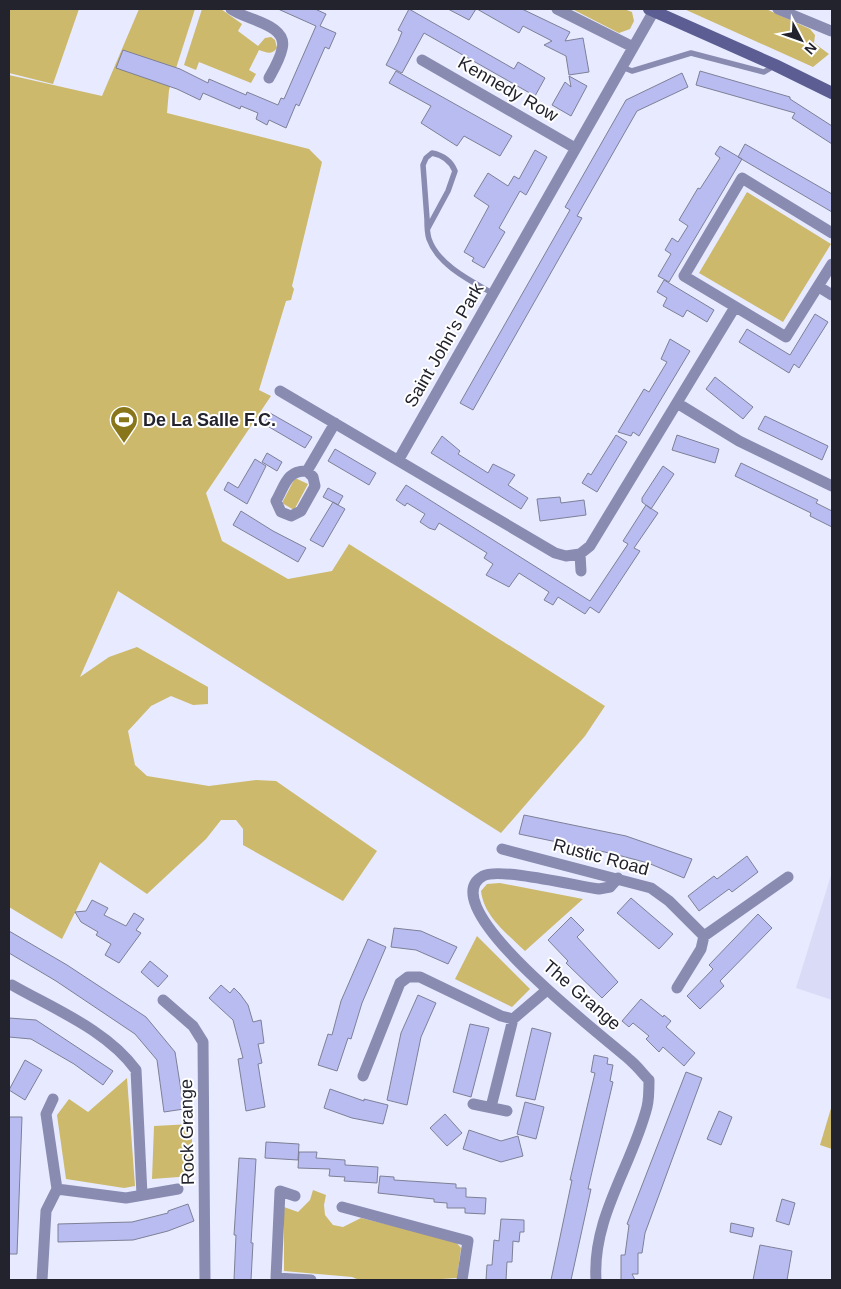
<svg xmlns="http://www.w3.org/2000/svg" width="841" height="1289" font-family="Helvetica,sans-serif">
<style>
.built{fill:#dadcf7}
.green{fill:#ccb96b}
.building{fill:#b9bcf0;stroke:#7e8097}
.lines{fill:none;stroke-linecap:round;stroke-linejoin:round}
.lane{stroke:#898bb1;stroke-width:5.5}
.street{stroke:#898bb1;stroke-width:11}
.secondary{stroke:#5c5d92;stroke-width:12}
.labels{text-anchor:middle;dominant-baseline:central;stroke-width:4;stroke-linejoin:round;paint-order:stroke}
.street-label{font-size:18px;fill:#22232d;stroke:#fff}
.poi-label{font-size:18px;font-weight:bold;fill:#22232d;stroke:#fff;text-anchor:start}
</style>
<rect width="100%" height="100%" fill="#e8eaff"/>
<path class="built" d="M832 872V1000L796 988Z"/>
<path class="green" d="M9 9H79L53 84 9 73Z
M139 9H195L169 90 167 113 309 149 322 162 292 286 294 289 291 300 286 301 259 390 271 396 206 493 222 541 288 579 332 571 349 544 605 706 585 736 501 833 118 591 80 677 109 657 137 647 208 687V704L193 705 171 696 151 706 128 731 135 765 147 776 209 786 256 780 276 781 377 851 343 901 243 845V829L236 820H221L206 839 147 894 100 862 62 939 9 907V75L102 96Z
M202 9H221L242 24 238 31 258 46 265 38 271 37 275 40 277 48C271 56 266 52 259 50L249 70 256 74 251 83 199 62 196 70 184 65Z
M572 9H624L632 12 634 21 630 29 619 33Z
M684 9H766L810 29 815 35 814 43 829 54 813 67Z
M747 192 831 244 783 322 699 273Z
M295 478 308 484 294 510 282 503Z
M500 883 583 899 525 951C508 934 484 917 481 891L487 884Z
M477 936 530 989 512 1007 455 979Z
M127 1078 135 1186 124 1188 66 1179 57 1115 69 1099 88 1112Z
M832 1105V1149L820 1145Z
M192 1124V1176L152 1179 154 1126Z
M313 1190 326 1195 324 1205 325 1215 333 1225 343 1227 361 1218 455 1241 461 1248 457 1278 426 1280H359L352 1277 284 1271V1207L298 1212 310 1200Z"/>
<path class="building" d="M278 9H315L326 14 320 26 336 33 329 49 325 47 299 106 296 104 286 128 269 120 267 125 256 119 258 113 241 106 240 109 203 93 200 100 177 89 116 68 123 50 180 69 208 83 209 79 246 95 247 92 278 105 281 98 284 99 316 26Z
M409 9 514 69 518 62 545 78 535 96 424 33 402 73 386 65 398 42 402 32 398 30Z
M448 9H476L469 20Z
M477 9H522L570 32 565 41 583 38 589 72 569 75 566 56 544 45 552 41 523 26 519 33Z
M396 71 512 136 500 156 464 136 457 146 421 123 431 106 389 83Z
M700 71 790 97V99L832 126V144L792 118 795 113 696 85Z
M682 73 688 87 637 111 577 216 582 218 473 410 460 403 570 210 565 207 626 100Z
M569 76 587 86 571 116 552 105 565 82 571 87Z
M745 144 832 194V212L738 157Z
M720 146 742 159 669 282 658 276 671 254 665 250 672 238 678 242 688 226 679 220 698 188 700 189 720 158 715 154Z
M535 150 547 157 526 195 520 191 499 228 505 232 484 268 472 261 474 258 464 252 489 206 474 196 488 173 508 186 514 176 519 179Z
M664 280 714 310 707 322 687 310 683 317 663 306 667 298 657 292Z
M815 314 828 322 799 368 794 364 789 373 739 342 747 329 790 355Z
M670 339 690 351 639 436 633 432 631 436 618 432 644 389 649 392 667 362 661 359Z
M715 377 753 407 743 419 706 389Z
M270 413 312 437 305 448 264 424Z
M765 416 828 446 822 460 758 429Z
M616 435 627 442 597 492 582 483 588 473 591 475Z
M677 435 719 449 715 463 672 450Z
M442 436 460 451 458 454 488 473 493 464 515 475 508 485 528 498 521 509 431 453Z
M335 449 376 473 369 485 328 461Z
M267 453 282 462 277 471 262 462Z
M255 459 266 466 247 504 224 490 228 482 238 488Z
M741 463 818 500 816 503 832 511V527L810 516 811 513 735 476Z
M663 466 674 474 651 509 642 502V498Z
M406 485 590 601 628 544 623 541 646 505 658 513 634 548 640 551 599 613 590 607 585 614 558 597 553 605 544 600 549 592 519 573 509 587 486 575 493 564 484 558 487 553 439 523 435 530 429 528 420 522 425 514 407 503 405 506 396 500Z
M328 488 343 496 338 505 323 497Z
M560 497 561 503 584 500 586 515 540 521 537 499Z
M333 502 345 509 323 547 310 540Z
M241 511 273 531 306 548 298 562 233 525Z
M524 815 626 836 692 859 684 878 648 863 614 854 519 834Z
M747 856 758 872 732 892 729 889 699 911 688 896 714 876 717 879Z
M631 898 673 934 659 949 617 913Z
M92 900 108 908 104 915 126 926 134 913 144 919 136 930 141 933 119 963 105 955 111 944 96 935 98 932 81 922 75 912 86 911Z
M758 914 772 928 720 981 724 986 700 1009 687 996 713 969 709 965Z
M571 917 584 930 577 937 618 982 602 998 566 963 568 961 548 940Z
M394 928 421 931 457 947 448 964 416 950 391 947Z
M9 931 67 965 146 1017 175 1052 184 1109 164 1112 157 1060 135 1034 56 981 9 953Z
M368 939 386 947 362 1003 351 1039 348 1038 337 1071 318 1065 328 1034 332 1035 341 1001Z
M150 961 168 976 158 987 141 972Z
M221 985 230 993 234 988 240 994 248 1005 253 1022 261 1020 264 1043 258 1044 262 1063 258 1064 265 1107 246 1111 238 1059 243 1058 233 1020 209 998Z
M418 995 436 1003 421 1037 407 1105 387 1100 401 1033Z
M641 999 663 1017 664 1015 671 1021 666 1027 695 1053 684 1066 663 1047 659 1052 646 1039 649 1036 633 1023 629 1027 622 1021Z
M9 1018 36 1020 113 1071 103 1085 74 1064 31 1039 9 1037Z
M470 1024 489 1028 471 1097 453 1092Z
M532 1028 551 1033 535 1100 516 1096Z
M594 1055 608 1058 607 1064 613 1065 610 1081 613 1082 588 1189H591L571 1280H551L572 1180H570L595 1073 591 1072Z
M25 1060 42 1070 25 1100 9 1090Z
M686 1072 702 1078 645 1233 642 1253H638V1274H632L635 1280H621V1255H625L629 1225 627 1224Z
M330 1089 364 1101V1099L388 1105 383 1124 352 1118 324 1108Z
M525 1102 544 1107 536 1139 517 1134Z
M719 1111 732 1117 721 1145 707 1139Z
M445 1114 462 1133 447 1146 430 1128Z
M9 1117H22L17 1254H9Z
M469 1130 501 1141 518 1136 523 1156 501 1162 463 1149Z
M266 1142 299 1144 298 1160 265 1158Z
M299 1152H317L316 1158 345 1160V1165L378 1167 377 1183 344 1181 345 1177 329 1176 330 1169 298 1168Z
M239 1158 256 1159 251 1243H253L251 1280H234L236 1235H234Z
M380 1176 394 1177V1180L456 1184V1188H466V1197L486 1198 485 1214 465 1213V1208H447V1203L434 1202V1199L378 1193Z
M782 1199 795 1203 789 1225 776 1221Z
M188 1204 194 1221 168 1231 133 1240 58 1242V1224L132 1222 168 1213V1211Z
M501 1219 524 1220V1232H520L519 1242 513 1241 512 1262H507L506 1280H486L487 1265H492L494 1240 499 1241Z
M731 1223 754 1228 752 1237 730 1232Z
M760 1245 792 1251 787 1280H753Z"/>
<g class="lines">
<path class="lane" d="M622 67 632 71 691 53 764 72 774 66
M428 228 448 191 455 171C451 161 442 155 432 153L426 158 423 165 427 219C427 225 427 233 429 239 438 265 471 281 494 294"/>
<path class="street" d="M231 9C245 20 289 24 282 49 280 59 274 69 269 78
M557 9 633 47
M778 9 831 31
M422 60 575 148
M832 233 742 178 684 276 786 337 832 264
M819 287 832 295
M280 391 555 553 566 556 580 554
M677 403 739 441 832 486
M399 459 655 9
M307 471C287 470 285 485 276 501L281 512 291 516 301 511 315 486 313 477 307 471 335 423
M581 571 580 554 590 546 735 307
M502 849 651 888 669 901 704 936
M12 985C54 1009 107 1030 136 1070L142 1195
M677 988 701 949 704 936 788 877
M163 1000 193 1026 203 1042 205 1280
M363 1076 400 983 408 977H420L501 1016 513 1019 547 990
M53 1099 46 1114 57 1189
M473 1104 507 1111
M491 1107 513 1019
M295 1196 280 1191 276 1278 311 1280
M342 1207 468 1241 462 1280
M42 1280 46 1211 57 1189 126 1198 178 1189
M596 1280C592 1217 632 1166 647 1107 649 1099 649 1089 649 1080 643 1074 638 1067 631 1061 610 1041 429 906 483 876 499 867 577 886 599 889L610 887 618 878"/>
<path class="secondary" d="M649 9 775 65 832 93"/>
</g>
<defs>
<symbol id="stadium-pin" viewBox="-11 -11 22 30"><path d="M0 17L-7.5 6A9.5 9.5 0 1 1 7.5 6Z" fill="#8a761a" stroke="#fff"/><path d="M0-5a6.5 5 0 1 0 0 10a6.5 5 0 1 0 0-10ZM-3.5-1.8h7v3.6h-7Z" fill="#fff"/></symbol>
</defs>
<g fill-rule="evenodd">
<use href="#stadium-pin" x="108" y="404" width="32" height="43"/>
</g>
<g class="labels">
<g class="street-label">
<text transform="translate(508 89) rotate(30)">Kennedy Row</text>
<text transform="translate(444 345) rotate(-60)">Saint John's Park</text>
<text transform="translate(601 857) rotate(15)">Rustic Road</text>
<text transform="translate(582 995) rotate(41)">The Grange</text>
<text transform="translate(187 1132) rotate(-91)">Rock Grange</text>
</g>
<g class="poi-label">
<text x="143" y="420">De La Salle F.C.</text>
</g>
</g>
<rect width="841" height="1289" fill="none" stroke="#22232d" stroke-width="20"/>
<g transform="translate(801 40) rotate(131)" stroke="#ffffff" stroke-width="4" paint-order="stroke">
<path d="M0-4L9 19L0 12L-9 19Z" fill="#22232d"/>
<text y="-8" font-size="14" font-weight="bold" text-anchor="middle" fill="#22232d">N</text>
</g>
</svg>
